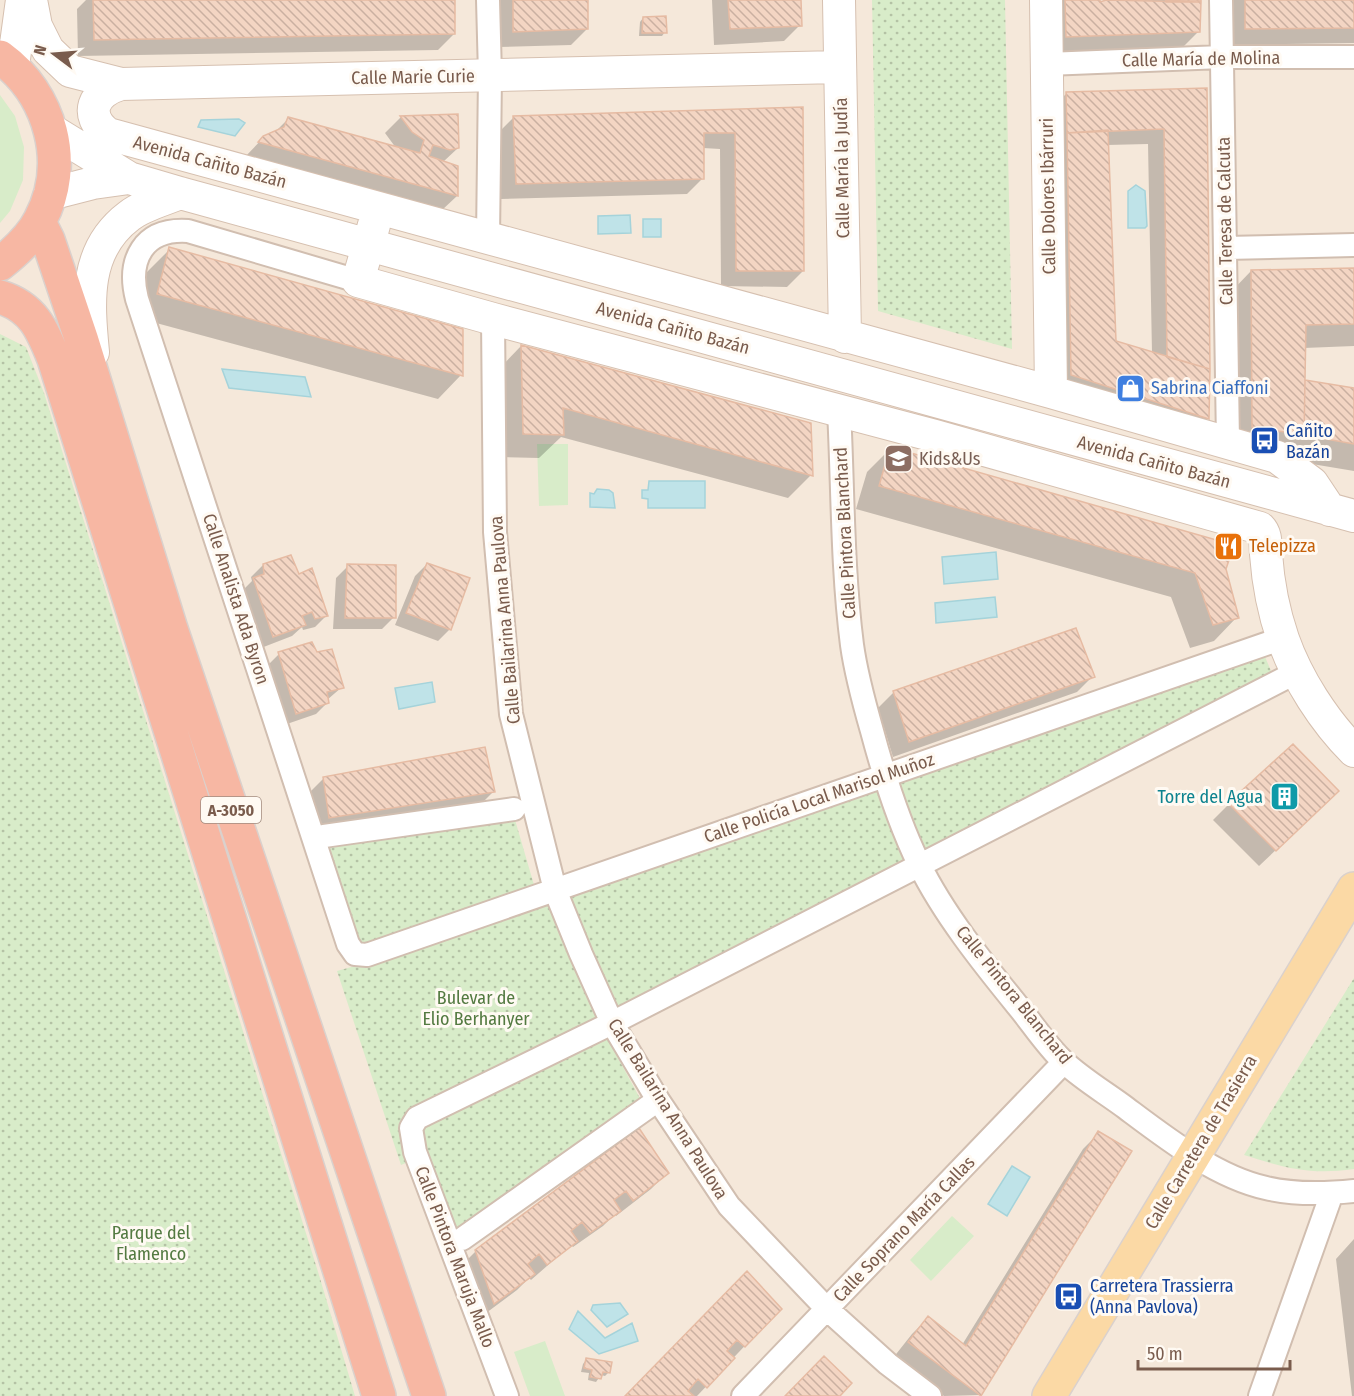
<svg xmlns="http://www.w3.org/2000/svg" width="1354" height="1396" font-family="'Fira Sans Condensed',sans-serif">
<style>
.residential{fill:#f5e8da}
.grass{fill:#d8ecc9}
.park{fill:url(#park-dots)}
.water{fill:#bfe3e8;stroke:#a5d3da;stroke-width:1.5}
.shadow{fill:#0003;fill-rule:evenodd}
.building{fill:url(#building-back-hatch);stroke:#e6bba3;stroke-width:1.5}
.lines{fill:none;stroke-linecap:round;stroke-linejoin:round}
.street-casing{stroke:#d1beb0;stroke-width:26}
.secondary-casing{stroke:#d6c0b0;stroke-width:34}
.primary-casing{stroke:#dad1cd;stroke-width:36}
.highway-casing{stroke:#dad1cd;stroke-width:36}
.street{stroke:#fff;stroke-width:22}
.secondary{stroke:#fff;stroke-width:32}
.primary{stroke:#fbd9a5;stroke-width:33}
.highway{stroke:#f7b7a3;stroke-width:33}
.labels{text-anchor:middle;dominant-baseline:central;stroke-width:6;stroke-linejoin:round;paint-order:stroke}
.shield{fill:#fffaf3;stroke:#a28b7f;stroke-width:1.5}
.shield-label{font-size:16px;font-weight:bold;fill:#7a5c4d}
.street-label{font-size:18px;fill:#7a5c4d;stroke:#fffaf3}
.shop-label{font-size:18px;fill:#366cbe;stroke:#fffaf3;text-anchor:start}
.transit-label{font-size:18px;fill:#164399;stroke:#fffaf3;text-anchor:start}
.education-label{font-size:18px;fill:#785e54;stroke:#fffaf3;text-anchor:start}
.food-label{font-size:18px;fill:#c56008;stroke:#fffaf3;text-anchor:start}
.culture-label{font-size:18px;fill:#0d838f;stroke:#fffaf3;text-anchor:end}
.park-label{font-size:18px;fill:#537a41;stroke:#fffaf3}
</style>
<defs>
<pattern id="park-dots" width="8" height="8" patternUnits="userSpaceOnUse" patternTransform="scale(1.5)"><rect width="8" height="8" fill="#d8ecc9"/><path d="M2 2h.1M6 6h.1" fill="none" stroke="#b4c2a5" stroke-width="1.8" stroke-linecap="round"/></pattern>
<pattern id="building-back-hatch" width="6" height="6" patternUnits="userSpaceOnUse" patternTransform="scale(1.5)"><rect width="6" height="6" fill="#f3d5c3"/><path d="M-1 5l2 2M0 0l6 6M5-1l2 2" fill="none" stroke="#cab0a1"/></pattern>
</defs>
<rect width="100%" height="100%" fill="#fdf6ec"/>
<path class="residential" d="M0 0H1354V1396H0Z"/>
<path class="grass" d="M0 95 15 116 24 147 23 180 10 211 0 223Z
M537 444H568V505L539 506Z
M952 1216 974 1236 931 1281 910 1260Z
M545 1341 565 1396H530L514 1352Z"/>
<path class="park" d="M872 0H1005L1012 349 878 311Z
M0 334 26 347 44 393 319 1275 355 1396H0Z
M1263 652 1274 678 597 1019 643 1104 455 1239 424 1155 401 1165 337 971 362 964 323 842 513 813 539 902Z
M1354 978V1169C1310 1175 1285 1168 1244 1155Z"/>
<path class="water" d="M239 119 245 123 235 136 198 127 201 120Z
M1136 185 1145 191 1147 226 1145 228H1128V191Z
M630 215 631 233 598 234V216Z
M643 219H661V237H643Z
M222 369 305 377 311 397 229 388Z
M649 481H705V508H648V499L642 498V490H648Z
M597 489 609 490 613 493 615 508 590 507V493L594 494Z
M996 552 998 579 944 584 942 557Z
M995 597 997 617 936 623 935 603Z
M432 682 435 702 399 709 395 688Z
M1012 1166 1030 1177 1007 1216 988 1204Z
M620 1303 628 1314 607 1327 591 1310 593 1305Z
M578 1311 605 1338 632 1323 638 1341 599 1354 569 1329Z"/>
<path class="shadow" d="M86 0H454V34L438 50 78 56 77 9Z
M497 0H587V29L571 45 498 47Z
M712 0H800V25L784 41 714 45Z
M1049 0H1099L1098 5 1111 0H1200L1199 31 1183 47 1051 52Z
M1230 0H1354V43L1230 45Z
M643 18 665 32 662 36H639L640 22Z
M1205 89 1207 418 1191 434 1055 391 1051 109 1067 93ZM1148 144 1152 353 1114 342 1107 145Z
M801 109 803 271 787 287 721 286 720 149 703 148V178L687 194 501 199 498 133 514 117Z
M401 117 458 148 443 162 457 196 441 211 244 158 264 137 275 132 288 119 396 148 385 133Z
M170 249 461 375 438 399 134 317 146 273Z
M1354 269V346L1304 348 1303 381 1354 389V471L1229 450 1228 295 1251 271Z
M521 346 811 475 788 498 561 437 539 458 500 457 498 370Z
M891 448 1225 569 1237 617 1214 641 1190 648 1171 597 856 509 867 472Z
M427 564 450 629 438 641 395 625 415 576Z
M263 565 298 576 327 615 315 627 303 630 302 627 292 636 261 648 242 591 252 581 251 577Z
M348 566 394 617 382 629H333L336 578Z
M279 654H316L342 687 327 700 328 702 316 714 284 725 267 666Z
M1093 676 1077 692 893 757 878 708 894 692Z
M324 778 493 792 477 808 314 834 308 794Z
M1229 804 1321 807 1259 866 1213 820Z
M1099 1133 980 1395 944 1396 893 1358 912 1334 928 1318 962 1345 1083 1149Z
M667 1173 651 1189 616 1216 615 1214 603 1226 573 1247 571 1245 531 1280 529 1278 517 1290 478 1319 460 1267 476 1251Z
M1354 1239V1396H1352L1336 1259Z
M780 1309 697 1396H627Z
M586 1360 609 1372 605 1376 601 1375 596 1382 588 1380 589 1373 581 1372 583 1364Z"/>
<path class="building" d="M93 0H455V34L94 40Z
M513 0H588V29L513 32Z
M728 0H801L802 26 730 29Z
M1065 0H1100V2L1106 0 1201 2 1200 32 1066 37Z
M1166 0H1201V2H1166Z
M1245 0H1354V28L1245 29Z
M666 16 667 33H642L643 17Z
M1207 88 1210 369 1167 357 1164 129 1067 133 1066 92Z
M803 107 804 271H736L735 133H704V179L516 184 513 116Z
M458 114 459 148 450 150 433 145 429 156 458 166V196L258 142 263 136 284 127 288 117 420 153 424 140 412 132 400 116Z
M1108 130 1116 341 1210 369 1209 419 1071 375 1067 133Z
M169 247 463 329V376L157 294Z
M1354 268V324L1306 325 1304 435 1252 427 1251 270Z
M521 345 811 423 813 476 563 408 564 435 523 434Z
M1305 380 1354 388V444L1304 435Z
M890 447 1234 545 1226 569 1239 618 1213 625 1195 573 879 486Z
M291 555 299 574 312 568 328 616 315 619 312 612 302 616 306 625 273 637 253 578 264 574 263 564Z
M427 563 470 578 451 630 406 613Z
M347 564 396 565V618H345Z
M1076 628 1095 677 909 742 893 691Z
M312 642 317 652 332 649 344 688 327 692 329 703 296 714 278 652Z
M1293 744 1339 791 1276 851 1228 803Z
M485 747 495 792 329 818 323 777Z
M639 1128 669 1173 633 1201 626 1191 614 1200 621 1211 590 1233 582 1222 571 1231 578 1241 547 1265 539 1254 528 1264 535 1274 494 1304 475 1250Z
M1098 1131 1132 1151 981 1396 908 1342 928 1316 966 1346Z
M747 1271 782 1309 745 1347 737 1340 727 1351 735 1358 707 1388 698 1379 688 1391 694 1396H625Z
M824 1356 852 1383 840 1396H785Z
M586 1358 612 1362 610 1373 603 1372 601 1379 590 1377 592 1370 584 1368Z"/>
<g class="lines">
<defs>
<path id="street" d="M488 0 490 75 488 238
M1221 0 1228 442
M1047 64 1222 57H1354
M1226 248 1354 245
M358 281 188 231C143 228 127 260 137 299L348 944 355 954 367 955 1283 638
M493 319 495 532 511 714 555 890 581 954 612 1023 658 1100 729 1206 827 1309 888 1364 930 1396
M839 410C843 488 842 567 852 645 856 674 864 703 872 731 884 776 898 821 919 864 943 913 982 962 1017 1005 1032 1023 1046 1045 1063 1061 1082 1079 1106 1093 1126 1108 1166 1138 1216 1177 1266 1188 1295 1195 1324 1194 1354 1191
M324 836 514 809
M462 1239 658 1100
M507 1396 415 1152 411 1128 417 1118 612 1023 1297 672
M743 1396 1064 1062
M1260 1396 1332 1193"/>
<path id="secondary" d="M31 0 36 26 48 50 70 71 121 84 840 67
M839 0 845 337
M1046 0 1051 392
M13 66 22 0
M121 84C93 92 83 115 108 134L1051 392 1277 457 1312 483 1330 510
M51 130 129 178 180 193 1354 516
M50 194 93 183 129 178
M374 225 358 281 493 319 935 436 1260 528C1267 535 1265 545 1266 554 1268 582 1274 613 1283 639 1297 679 1324 721 1354 751
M93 352C88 301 84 250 129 216 143 205 164 200 180 193"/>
<path id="primary" d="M1049 1396 1354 889"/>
<path id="highway" d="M0 57C51 94 70 164 40 220 31 238 15 252 0 264
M39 222 48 240 82 341 171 629 429 1396
M0 297C33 307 42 329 54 359L379 1396"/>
</defs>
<use href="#street" class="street-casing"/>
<use href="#secondary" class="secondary-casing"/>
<use href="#primary" class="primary-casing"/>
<use href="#highway" class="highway-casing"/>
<use href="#street" class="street"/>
<use href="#secondary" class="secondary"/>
<use href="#primary" class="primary"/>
<use href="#highway" class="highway"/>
</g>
<defs>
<symbol id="shop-square" viewBox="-11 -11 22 22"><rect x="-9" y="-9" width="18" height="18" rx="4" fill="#3f7fe0" stroke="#fffaf3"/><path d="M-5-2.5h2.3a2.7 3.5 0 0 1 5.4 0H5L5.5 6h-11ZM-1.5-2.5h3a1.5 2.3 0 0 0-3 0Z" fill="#fff"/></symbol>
<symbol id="bus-square" viewBox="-11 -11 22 22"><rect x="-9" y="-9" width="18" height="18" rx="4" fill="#1a4fb4" stroke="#fffaf3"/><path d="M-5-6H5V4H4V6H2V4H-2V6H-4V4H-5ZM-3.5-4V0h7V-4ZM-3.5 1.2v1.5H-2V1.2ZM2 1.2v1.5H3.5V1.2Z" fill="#fff"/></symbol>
<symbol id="school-square" viewBox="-11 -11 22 22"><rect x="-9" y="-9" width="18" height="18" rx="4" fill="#8d6e63" stroke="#fffaf3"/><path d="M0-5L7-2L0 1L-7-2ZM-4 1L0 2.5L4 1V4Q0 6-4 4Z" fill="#fff"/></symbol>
<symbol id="restaurant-square" viewBox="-11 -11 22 22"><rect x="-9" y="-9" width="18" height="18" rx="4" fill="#e8710a" stroke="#fffaf3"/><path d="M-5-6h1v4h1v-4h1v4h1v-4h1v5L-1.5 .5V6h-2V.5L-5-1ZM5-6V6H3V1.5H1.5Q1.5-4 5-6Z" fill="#fff"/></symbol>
<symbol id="building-square" viewBox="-11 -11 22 22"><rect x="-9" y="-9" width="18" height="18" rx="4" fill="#0f9aa8" stroke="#fffaf3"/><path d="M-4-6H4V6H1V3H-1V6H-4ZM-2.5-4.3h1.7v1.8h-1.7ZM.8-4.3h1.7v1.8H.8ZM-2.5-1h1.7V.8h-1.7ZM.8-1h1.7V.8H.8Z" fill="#fff"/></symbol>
</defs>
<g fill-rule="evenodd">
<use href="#shop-square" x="1114" y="372" width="33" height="33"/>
<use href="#bus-square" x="1248" y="424" width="33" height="33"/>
<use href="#school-square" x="882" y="442" width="33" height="33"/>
<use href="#restaurant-square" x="1212" y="530" width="33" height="33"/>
<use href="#building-square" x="1268" y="780" width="33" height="33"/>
<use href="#bus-square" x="1052" y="1280" width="33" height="33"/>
</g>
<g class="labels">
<rect class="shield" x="201" y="797" width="60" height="26" rx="4.5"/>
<g class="shield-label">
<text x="231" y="810">A-3050</text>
</g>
<g class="street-label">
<text transform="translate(1201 59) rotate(-1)">Calle María de Molina</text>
<text transform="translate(413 77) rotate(-1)">Calle Marie Curie</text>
<text transform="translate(210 162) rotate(15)">Avenida Cañito Bazán</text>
<text transform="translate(842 168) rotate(-91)">Calle María la Judía</text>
<text transform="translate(1048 196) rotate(-91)">Calle Dolores Ibárruri</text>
<text transform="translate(1225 221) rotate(-91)">Calle Teresa de Calcuta</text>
<text transform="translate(673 328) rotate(15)">Avenida Cañito Bazán</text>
<text transform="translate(1154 462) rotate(15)">Avenida Cañito Bazán</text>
<text transform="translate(845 533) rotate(-93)">Calle Pintora Blanchard</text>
<text transform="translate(236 599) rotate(72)">Calle Analista Ada Byron</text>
<text transform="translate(505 620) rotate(-95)">Calle Bailarina Anna Paulova</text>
<text transform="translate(819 798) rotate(-19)">Calle Policía Local Marisol Muñoz</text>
<text transform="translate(1014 995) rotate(51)">Calle Pintora Blanchard</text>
<text transform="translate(668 1109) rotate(58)">Calle Bailarina Anna Paulova</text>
<text transform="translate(1201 1142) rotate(-59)">Calle Carretera de Trasierra</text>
<text transform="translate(904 1229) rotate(-46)">Calle Soprano María Callas</text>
<text transform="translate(455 1257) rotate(69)">Calle Pintora Maruja Mallo</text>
</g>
<g class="shop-label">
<text x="1151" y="388">Sabrina Ciaffoni</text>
</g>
<g class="transit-label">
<text x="1286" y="431">Cañito<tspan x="1286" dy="21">Bazán</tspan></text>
<text x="1090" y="1286">Carretera Trassierra<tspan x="1090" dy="21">(Anna Pavlova)</tspan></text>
</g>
<g class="education-label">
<text x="919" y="459">Kids&amp;Us</text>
</g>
<g class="food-label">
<text x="1249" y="546">Telepizza</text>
</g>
<g class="culture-label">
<text x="1263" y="797">Torre del Agua</text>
</g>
<g class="park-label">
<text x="476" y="998">Bulevar de<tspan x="476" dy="21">Elio Berhanyer</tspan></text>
<text x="151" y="1233">Parque del<tspan x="151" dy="21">Flamenco</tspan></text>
</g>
</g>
<g transform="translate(54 54) rotate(286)" stroke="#fffaf3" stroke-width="4.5" paint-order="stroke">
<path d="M0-4.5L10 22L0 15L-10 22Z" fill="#7a5c4d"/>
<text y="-9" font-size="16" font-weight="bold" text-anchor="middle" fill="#7a5c4d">N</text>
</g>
<path d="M1138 1360v9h152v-9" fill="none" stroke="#7a5c4d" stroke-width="3"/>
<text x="1147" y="1360" font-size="18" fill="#7a5c4d" stroke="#fffaf3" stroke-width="4.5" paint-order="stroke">50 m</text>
</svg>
